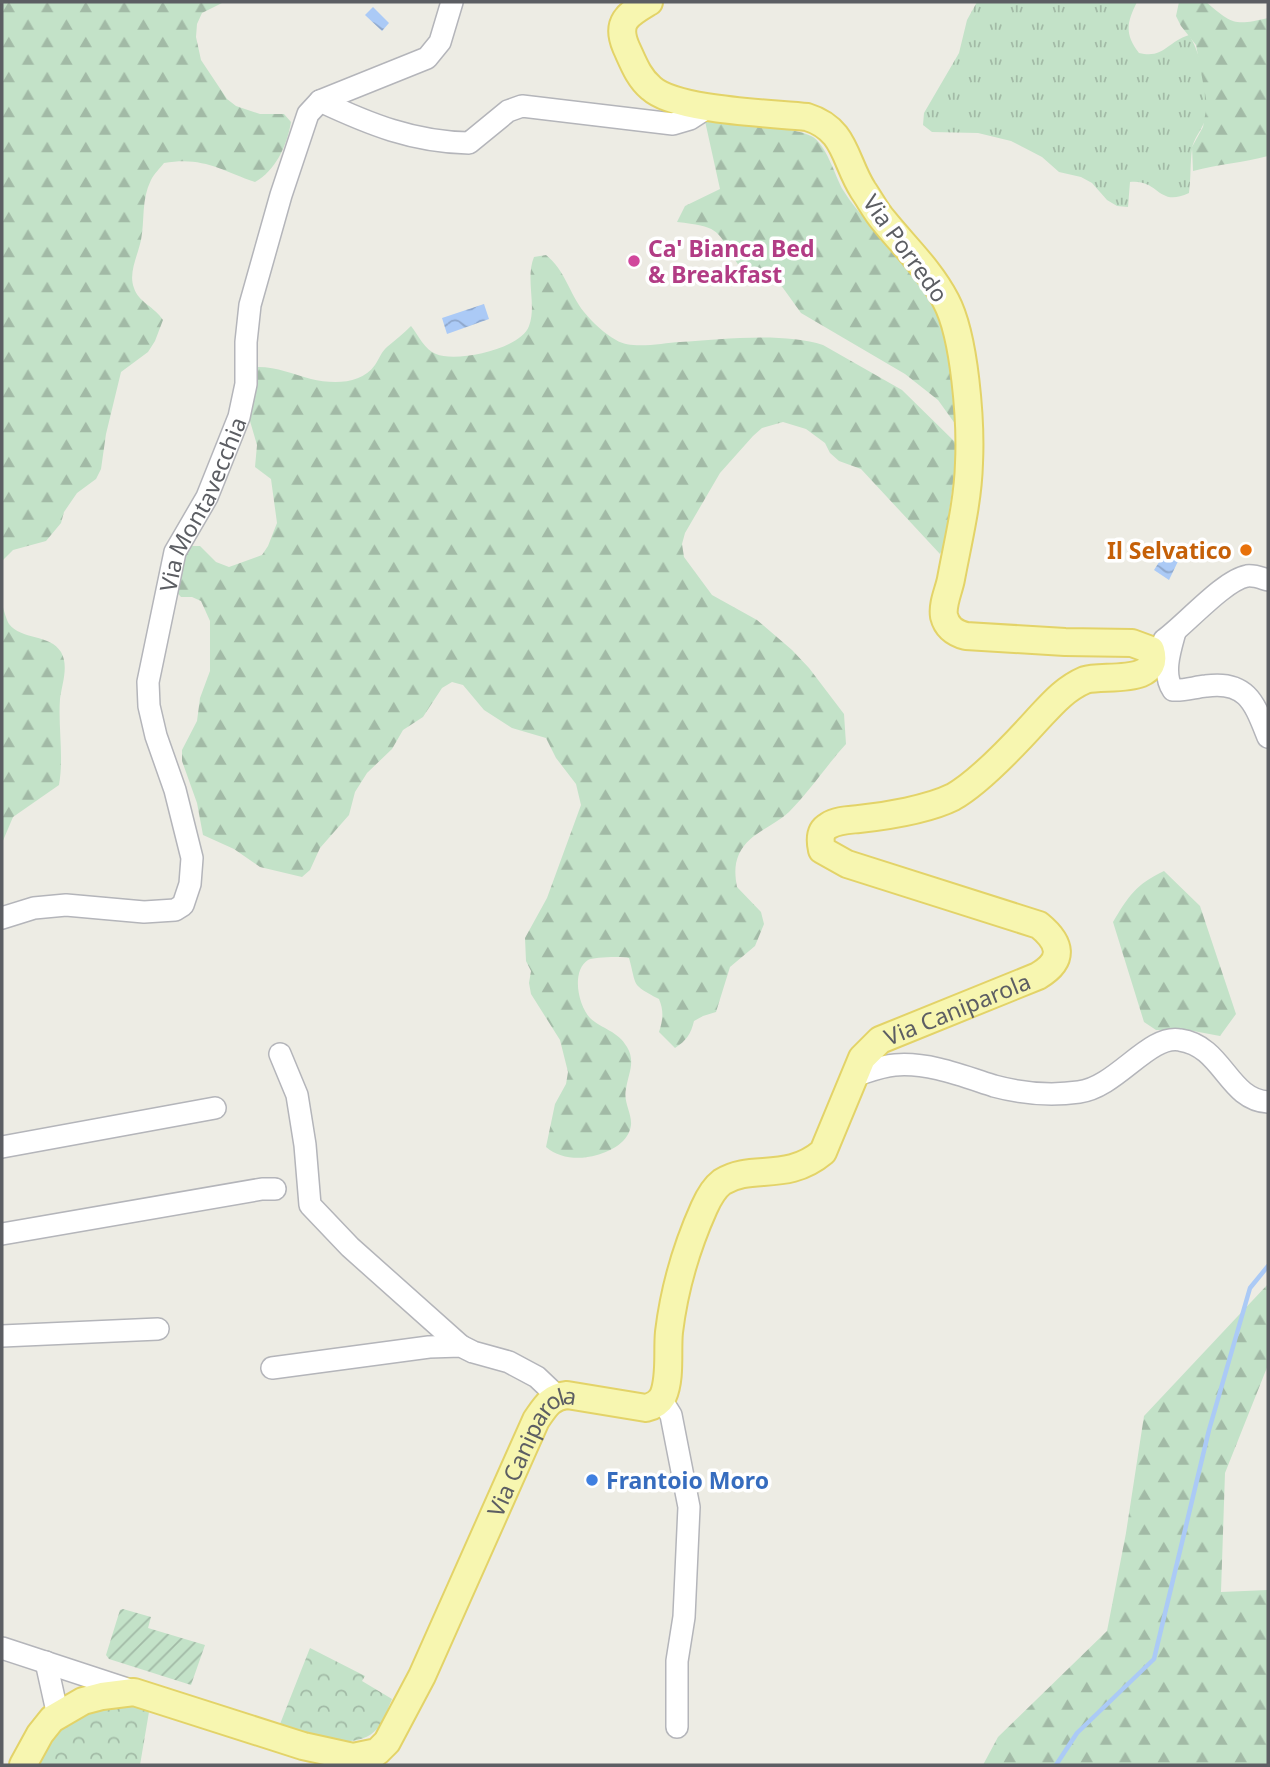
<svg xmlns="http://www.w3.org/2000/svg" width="1270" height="1767" font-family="'Noto Sans',sans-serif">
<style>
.grass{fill:url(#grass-tufts)}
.forest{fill:url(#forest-firs)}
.park{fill:url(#park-crowns)}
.garden{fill:url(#garden-furrows)}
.water{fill:url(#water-waves)}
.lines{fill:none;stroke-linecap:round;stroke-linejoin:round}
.stream{stroke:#abcaf6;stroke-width:4.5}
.minor-casing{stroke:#b4b5ba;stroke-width:24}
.major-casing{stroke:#e3d368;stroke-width:30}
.minor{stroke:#fff;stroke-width:21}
.major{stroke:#f7f6b0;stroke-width:26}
.hotel-dot{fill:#d1479c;stroke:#fff;stroke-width:2.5}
.food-dot{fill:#e8710a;stroke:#fff;stroke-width:2.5}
.shop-dot{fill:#3f7fe0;stroke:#fff;stroke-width:2.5}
.labels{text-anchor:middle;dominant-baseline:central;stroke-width:7;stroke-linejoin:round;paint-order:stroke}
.hotel-label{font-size:23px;font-weight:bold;fill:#b23c85;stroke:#fff;text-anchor:start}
.street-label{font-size:23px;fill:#5c5e63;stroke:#fff}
.food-label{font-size:23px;font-weight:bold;fill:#c56008;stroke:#fff;text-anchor:end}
.shop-label{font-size:23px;font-weight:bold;fill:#366cbe;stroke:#fff;text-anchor:start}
</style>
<defs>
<pattern id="grass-tufts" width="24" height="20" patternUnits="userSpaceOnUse" patternTransform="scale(1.75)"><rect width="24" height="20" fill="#c3e2c8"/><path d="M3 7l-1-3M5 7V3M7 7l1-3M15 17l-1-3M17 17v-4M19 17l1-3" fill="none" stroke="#a2baa6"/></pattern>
<pattern id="forest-firs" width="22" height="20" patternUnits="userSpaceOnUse" patternTransform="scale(1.75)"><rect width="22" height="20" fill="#c3e2c8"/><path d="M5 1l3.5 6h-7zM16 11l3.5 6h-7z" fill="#a2baa6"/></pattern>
<pattern id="park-crowns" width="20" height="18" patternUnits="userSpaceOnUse" patternTransform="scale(1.75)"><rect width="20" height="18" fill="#c3e2c8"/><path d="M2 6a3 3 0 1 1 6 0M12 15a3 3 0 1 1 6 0" fill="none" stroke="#a2baa6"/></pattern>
<pattern id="garden-furrows" width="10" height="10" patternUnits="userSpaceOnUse" patternTransform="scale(1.75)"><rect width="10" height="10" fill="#c3e2c8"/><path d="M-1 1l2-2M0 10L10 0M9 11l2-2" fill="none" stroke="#a2baa6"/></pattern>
<pattern id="water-waves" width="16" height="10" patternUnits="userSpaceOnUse" patternTransform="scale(1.75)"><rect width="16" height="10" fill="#abcaf6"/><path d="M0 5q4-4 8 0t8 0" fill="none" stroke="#8ea7cb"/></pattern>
</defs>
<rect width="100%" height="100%" fill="#edece4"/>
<path class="grass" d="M977 2H1137C1127 22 1124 34 1139 53 1164 59 1167 42 1189 35 1201 53 1212 99 1205 120 1202 130 1193 139 1192 149 1190 165 1191 178 1189 193 1157 208 1160 179 1130 182L1128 207 1117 206 1107 200 1092 183 1081 177 1059 172 1042 157 1011 141 978 133 932 132 923 125 924 113 959 53 967 20Z"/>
<path class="forest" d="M2 2H224L202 13 197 24 196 37 201 60 227 99 236 106 260 114H284L291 122C287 146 275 171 255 182 221 170 202 156 164 163 160 168 154 174 151 180 141 200 145 220 141 240 138 255 128 273 134 288 138 302 155 307 163 320L155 341 148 352 121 372 106 434 101 469 96 479 77 493 64 512 61 523 46 541 13 550 2 561Z
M1179 2H1206C1232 24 1234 26 1268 18V156C1243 163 1218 164 1193 171L1192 147 1203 127 1207 104 1196 45 1181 26 1176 16Z
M705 121C731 124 790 126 811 136 826 143 835 176 843 190 864 224 897 248 921 279 954 322 954 380 961 432L938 400 905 374 801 313 773 274 739 266C716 230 722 227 677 222L685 206 720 189Z
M546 255C565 270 569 293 584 312 592 322 605 334 616 340 632 350 661 343 680 342 721 339 785 332 823 345L902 390 955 442 957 453 945 543 940 554 861 469 839 461 830 453 825 443 806 429 783 422 762 428 753 436 720 473 685 533 682 544 684 557 712 595 757 620 792 650 809 668 844 714 846 744C826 766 810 791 789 812 773 827 749 833 739 854 734 865 735 876 737 887L761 912 764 924 755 946 730 967 716 1012 703 1016 694 1021C691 1034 686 1041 675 1048L659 1032C663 1020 664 1011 659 999 630 984 637 986 629 958 622 956 593 957 588 960 571 971 578 1005 590 1018 602 1029 618 1031 627 1047 636 1062 628 1074 626 1089 623 1102 632 1113 631 1125 629 1142 611 1151 597 1155 580 1160 560 1159 546 1147L555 1104 566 1084 568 1072 560 1040 531 994 529 983 531 971 526 961 525 938 547 898 581 805 576 784 556 758 546 738 512 728 484 710 463 685 452 682 442 688 423 717 403 730 392 749 367 773 355 792 349 815 320 848 310 870 302 877 260 867 234 849 203 835 197 803 182 761V750L197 721 200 698 210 671V621L201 601 192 597H181L173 588 189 546H200L216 562 229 567 262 555 268 546 277 523 271 479 255 467 257 445 247 411 253 378 258 367C278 367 292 374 311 379 332 384 361 385 375 365 379 359 382 351 387 347 395 340 403 334 411 326 418 335 425 350 436 354 456 363 521 349 529 326 537 305 525 279 534 257Z
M2 604C4 610 6 619 9 624 21 640 50 634 61 652 69 666 62 684 60 699 58 728 64 756 59 785L13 817 2 843Z
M1164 871 1200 906 1236 1014 1220 1036 1188 1030H1156L1144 1022 1113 922C1128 897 1136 884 1164 871Z
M1268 1284V1365L1225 1473 1221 1592 1268 1590V1765H983L998 1737 1107 1631 1126 1533 1144 1416Z"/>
<path class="park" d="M310 1648 365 1676 362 1681 392 1699C388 1708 384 1721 377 1729 353 1755 307 1732 280 1724Z
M130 1705 150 1706 140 1765H34L62 1724 93 1709Z"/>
<path class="garden" d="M123 1609 151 1617 148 1628 205 1645 191 1685 109 1659 106 1655 120 1610Z"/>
<path class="water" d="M373 7 389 23 382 31 365 15Z
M484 304 489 319 447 334 442 318Z
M1170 545 1182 553 1169 580 1154 570Z"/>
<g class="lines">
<path class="stream" d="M1056 1765 1077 1733 1154 1659 1209 1430 1250 1288 1268 1266"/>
<defs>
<g id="minor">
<path d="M320 101C369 124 413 142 469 143L508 111 522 106 673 124 690 119 707 108"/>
<path d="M1175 632C1170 650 1162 674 1173 690 1184 691 1195 687 1206 686 1248 680 1255 705 1268 737"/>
<path d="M1164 640C1185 625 1224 580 1247 576 1254 575 1261 578 1268 580"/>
<path id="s1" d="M2 918 34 908 66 905 144 912 175 910 183 905 190 884 192 858 175 790 156 736 149 706 148 682 175 552 207 497 239 417 246 384V342L250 305 281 195 308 114 320 101 427 58 440 42 452 2"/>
<path d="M280 1054 297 1095 305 1145 310 1205 350 1247 461 1346"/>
<path d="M854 1076C867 1072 881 1066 895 1065 928 1062 963 1076 994 1086 1020 1093 1051 1096 1079 1092 1117 1087 1149 1034 1180 1040 1223 1046 1228 1100 1268 1102"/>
<path d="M2 1147 215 1108"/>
<path d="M2 1234 262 1189H275"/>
<path d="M2 1336 158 1329"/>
<path d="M272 1368 429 1347 461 1346 473 1352 509 1362 537 1377 557 1396"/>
<path d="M661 1399 671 1415 689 1507 684 1617 677 1661V1727"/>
<path d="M2 1648 133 1691"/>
<path d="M46 1662 58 1716"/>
</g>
<g id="major">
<path id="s2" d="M23 1765 40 1734 52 1719 83 1701 102 1696 134 1692 303 1746 353 1757 377 1752 387 1742 422 1676 536 1420C545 1407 550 1397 567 1395L646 1408C654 1406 659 1403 663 1396 671 1378 667 1351 669 1332 674 1291 687 1246 704 1208 708 1199 714 1188 722 1182 752 1163 786 1183 823 1152L862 1058 880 1040 1038 976C1065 960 1061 943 1039 925L847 864 822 850C820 841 819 831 828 826 837 820 849 820 859 819 886 816 929 809 953 797 978 783 1016 743 1036 721 1051 705 1064 689 1085 680 1103 674 1162 686 1151 650L1132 643 1065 642 966 636C955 633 947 628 944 616 942 604 949 590 951 579 958 541 968 502 969 463 971 422 965 337 946 301 930 270 905 247 884 221 876 212 870 200 863 190 844 160 846 129 807 117 771 113 676 111 651 88 638 77 633 62 626 47 615 21 629 14 649 2"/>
</g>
</defs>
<use href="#minor" class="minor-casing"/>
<use href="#major" class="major-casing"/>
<use href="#minor" class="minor"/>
<use href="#major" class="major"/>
</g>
<circle class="hotel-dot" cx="634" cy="261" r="7"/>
<circle class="food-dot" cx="1246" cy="550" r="7"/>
<circle class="shop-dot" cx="592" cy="1480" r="7"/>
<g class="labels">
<g class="hotel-label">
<text x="648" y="248">Ca' Bianca Bed<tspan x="648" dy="26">&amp; Breakfast</tspan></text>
</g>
<g class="street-label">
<text transform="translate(906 248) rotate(54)">Via Porredo</text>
<text stroke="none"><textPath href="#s1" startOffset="602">Via Montavecchia</textPath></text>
<text stroke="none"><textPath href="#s2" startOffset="1451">Via Caniparola</textPath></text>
<text stroke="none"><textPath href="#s2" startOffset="738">Via Caniparola</textPath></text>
</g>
<g class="food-label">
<text x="1232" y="550">Il Selvatico</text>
</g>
<g class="shop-label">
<text x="606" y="1480">Frantoio Moro</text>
</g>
</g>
<rect width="1270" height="1767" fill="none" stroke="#5c5e63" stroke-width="7"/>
</svg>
